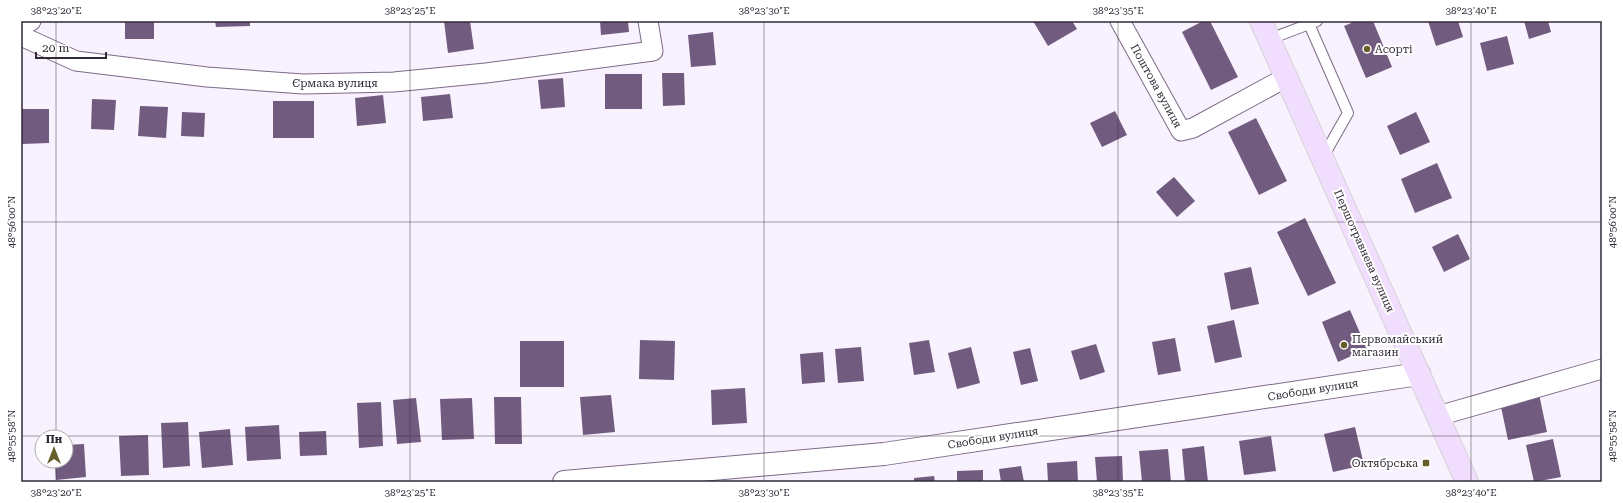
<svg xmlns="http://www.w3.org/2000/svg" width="1623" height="503" font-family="'Roboto Serif',serif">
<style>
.building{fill:#715c7f}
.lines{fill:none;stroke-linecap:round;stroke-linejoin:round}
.lane-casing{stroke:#7c6b87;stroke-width:12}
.street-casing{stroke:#7c6b87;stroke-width:21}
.secondary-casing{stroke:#7c6b87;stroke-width:24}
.primary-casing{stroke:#d6d4d7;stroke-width:24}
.lane{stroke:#fff;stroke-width:10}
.street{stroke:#fff;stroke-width:19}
.secondary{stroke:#fff;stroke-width:22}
.primary{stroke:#f1ddfd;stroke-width:22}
.ticks{fill:none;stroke:#312a36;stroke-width:1;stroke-opacity:0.45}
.poi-dot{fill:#665f2c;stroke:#fff;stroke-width:1.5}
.labels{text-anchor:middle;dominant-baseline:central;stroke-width:4;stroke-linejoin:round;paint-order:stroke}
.poi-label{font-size:11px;fill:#312a36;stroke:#fff;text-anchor:start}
.street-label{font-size:11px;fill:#312a36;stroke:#fff}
.neatline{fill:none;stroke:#312a36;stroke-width:1.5}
.ticks-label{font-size:10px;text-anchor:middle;fill:#312a36}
</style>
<rect width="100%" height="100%" fill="#f8f1fe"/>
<path class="building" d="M125 21H154V39H125Z
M215 21H250V26L216 27Z
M444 21H470L474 49 448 53Z
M600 21H628L629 32 601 35Z
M1033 21H1072L1077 29 1048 46Z
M1203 21H1210L1238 77 1211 90 1182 32Z
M1356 21H1373L1392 67 1366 78 1344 26Z
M1428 21H1458L1463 37 1436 46Z
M1524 21H1548L1551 32 1529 39Z
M713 32 716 65 691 67 688 35Z
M1507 36 1514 64 1487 71 1480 43Z
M662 73H684L685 105 663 106Z
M605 74H642V109H605Z
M563 78 565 107 541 109 538 80Z
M450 94 453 118 423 121 421 97Z
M383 95 386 123 357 126 355 98Z
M92 99 116 100 114 130 91 129Z
M273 101H314V138H273Z
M140 106 168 107 166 138 138 136Z
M21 109H49V143L22 144Z
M1115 111 1127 135 1102 147 1090 123Z
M182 112 205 113 204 137 181 136Z
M1416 112 1430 142 1400 155 1387 126Z
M1256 118 1287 181 1259 195 1228 132Z
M1437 163 1452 198 1415 213 1401 179Z
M1174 177 1195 201 1177 217 1156 192Z
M1305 218 1336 283 1308 296 1277 232Z
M1458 234 1470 259 1444 272 1432 247Z
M1251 267 1259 304 1231 310 1224 273Z
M1350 310 1367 349 1338 362 1322 322Z
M1234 320 1242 357 1215 363 1207 326Z
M1175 338 1181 371 1158 375 1152 342Z
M640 340 675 341 674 380 639 379Z
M929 340 935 372 914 375 909 343Z
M520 341H564V387H520Z
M1096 344 1105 372 1080 380 1071 351Z
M861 347 864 381 838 383 835 349Z
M971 347 980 383 957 389 948 353Z
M1030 348 1038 381 1021 385 1013 352Z
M823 352 825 382 802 384 800 354Z
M745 388 747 423 712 425 711 390Z
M1539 394 1547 432 1508 440 1500 402Z
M611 395 615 432 583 435 580 397Z
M494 397H521L522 444H495Z
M416 398 421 442 397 444 393 400Z
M472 398 474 439 442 440 440 399Z
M381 402 383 446 359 448 357 403Z
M188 422 190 466 163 468 161 423Z
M279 425 281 459 247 461 245 427Z
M1355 427 1364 465 1333 472 1324 434Z
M230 429 233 465 202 468 199 432Z
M326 431 327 455 300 456 299 432Z
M148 435 149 475 121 476 119 436Z
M1271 436 1276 471 1244 475 1239 441Z
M1553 439 1561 477 1534 482 1526 445Z
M84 444 86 477 56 480 55 461H66V445Z
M1204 446 1208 482H1185L1182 449Z
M1168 449 1171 482H1142L1139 451Z
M1122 456 1123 482H1097L1095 457Z
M1077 461 1078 482H1048L1047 463Z
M1021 466 1024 482H1001L999 469Z
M983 470V482H957V471Z
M934 476 935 482H914V478Z"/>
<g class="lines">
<defs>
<path id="lane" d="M1309 24 1348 113 1323 157
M1270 39 1317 21"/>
<path id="street" d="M1120 21 1181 131 1193 128 1287 77
M21 26 31 21
M21 36 76 61 207 77 303 84 394 82 486 73 653 51 648 21
M1438 416 1602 369"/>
<path id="secondary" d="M564 482 884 454 1419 374"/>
<path id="primary" d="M1261 21 1467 482"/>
</defs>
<use href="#lane" class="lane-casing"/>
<use href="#street" class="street-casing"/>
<use href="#secondary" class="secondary-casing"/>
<use href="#primary" class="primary-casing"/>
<use href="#lane" class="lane"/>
<use href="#street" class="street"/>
<use href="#secondary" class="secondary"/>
<use href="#primary" class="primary"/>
</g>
<path class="ticks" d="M56 21V437M410 21V482M764 21V482M1118 21V482M1471 21V482M21 222H1602M21 436H1602M56 461V482"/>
<g class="poi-dot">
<circle cx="1367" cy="49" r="4"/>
<circle cx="1344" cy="345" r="4"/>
<rect x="1422" y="459" width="8" height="8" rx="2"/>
</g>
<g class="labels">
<g class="poi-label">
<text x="1375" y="49">Асорті</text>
<text x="1352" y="339">Первомайський<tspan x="1352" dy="13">магазин</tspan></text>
<text x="1418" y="463" text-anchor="end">Октябрська</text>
</g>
<g class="street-label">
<text x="335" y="83">Єрмака вулиця</text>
<text transform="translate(1156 86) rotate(61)">Поштова вулиця</text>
<text transform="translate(1364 251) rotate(66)">Першотравнева вулиця</text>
<text transform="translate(1313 390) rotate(-9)">Свободи вулиця</text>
<text transform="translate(993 438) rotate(-9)">Свободи вулиця</text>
</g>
</g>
<rect width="1623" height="503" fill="none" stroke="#ffffff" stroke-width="44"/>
<g transform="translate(54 449)"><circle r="19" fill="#ffffff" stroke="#adaaaf"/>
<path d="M0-3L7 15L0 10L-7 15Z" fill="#665f2c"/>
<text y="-6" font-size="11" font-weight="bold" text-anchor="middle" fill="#312a36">Пн</text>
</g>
<path d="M36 52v6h70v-6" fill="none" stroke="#312a36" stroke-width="2"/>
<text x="42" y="52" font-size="12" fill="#312a36" stroke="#ffffff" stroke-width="3" paint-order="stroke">20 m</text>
<rect x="22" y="22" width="1579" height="459" class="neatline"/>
<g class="ticks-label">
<text x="56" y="14">38°23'20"E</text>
<text x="410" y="14">38°23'25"E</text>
<text x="764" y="14">38°23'30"E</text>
<text x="1118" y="14">38°23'35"E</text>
<text x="1471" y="14">38°23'40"E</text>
<text transform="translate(11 222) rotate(-90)" y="4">48°56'00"N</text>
<text transform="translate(1612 222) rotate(-90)" y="4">48°56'00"N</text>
<text transform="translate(11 436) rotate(-90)" y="4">48°55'58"N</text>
<text transform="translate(1612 436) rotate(-90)" y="4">48°55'58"N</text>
<text x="56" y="496">38°23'20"E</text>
<text x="410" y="496">38°23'25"E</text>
<text x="764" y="496">38°23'30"E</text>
<text x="1118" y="496">38°23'35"E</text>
<text x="1471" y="496">38°23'40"E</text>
</g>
</svg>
